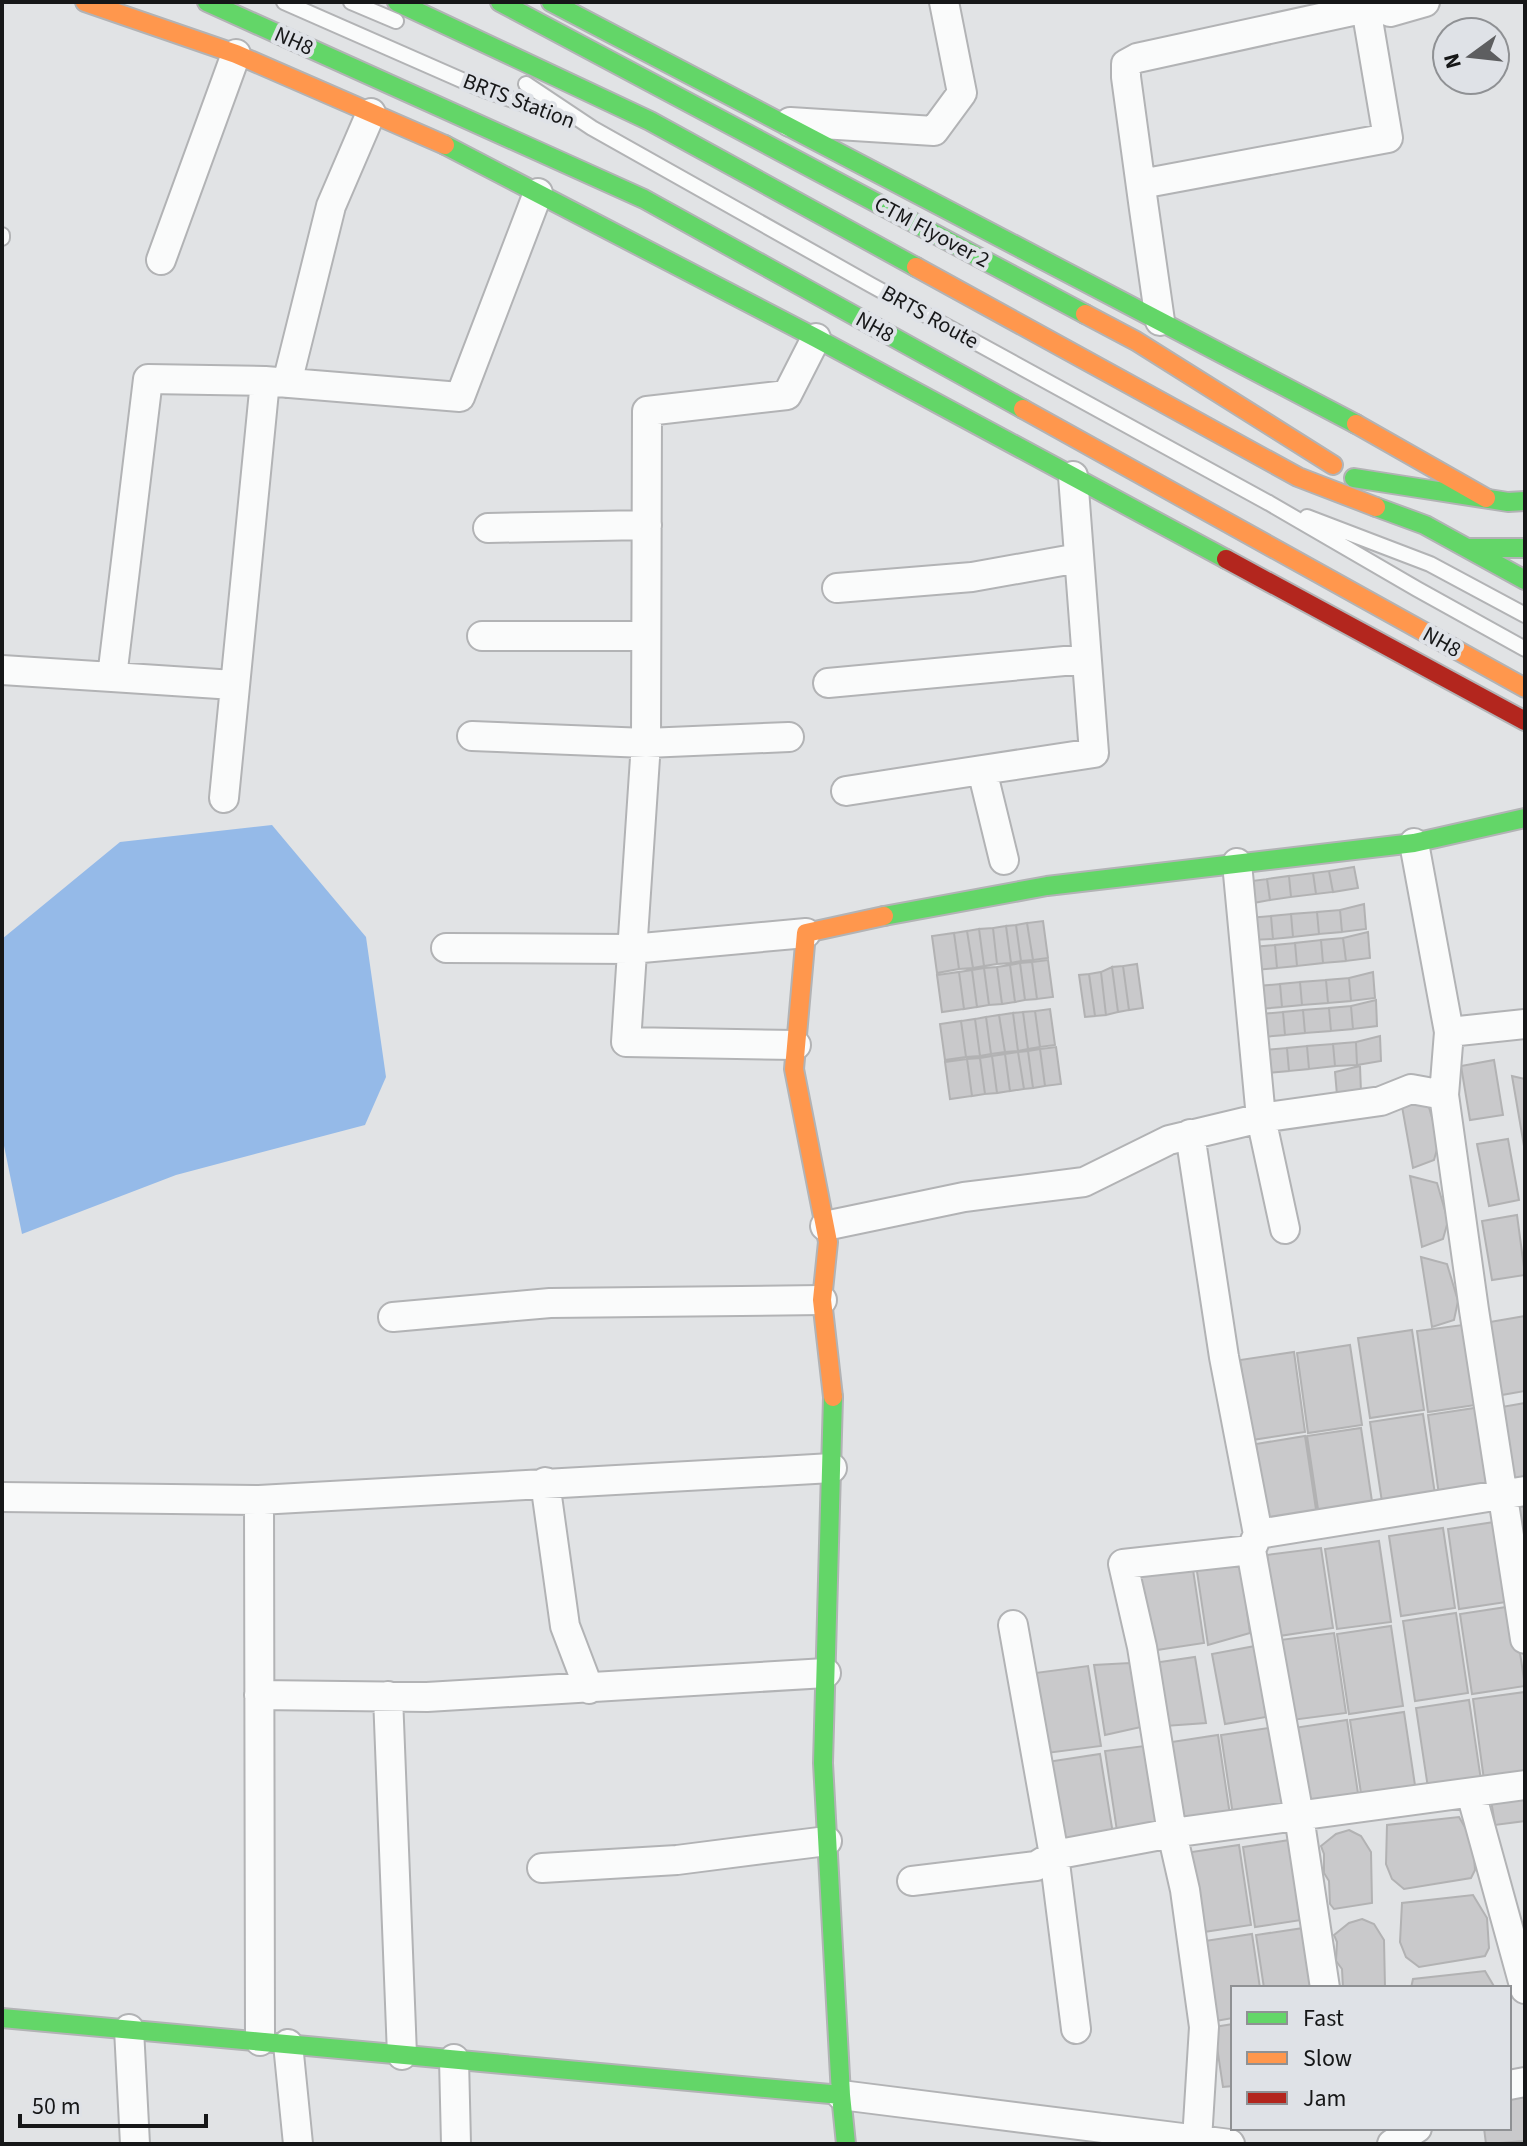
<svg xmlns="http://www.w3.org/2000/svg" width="1527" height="2146" font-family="'Source Sans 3',sans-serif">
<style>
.water{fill:#95bae8}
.building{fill:#c9c9cb;stroke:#b2b2b3;stroke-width:2}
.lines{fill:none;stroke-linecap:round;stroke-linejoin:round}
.lane-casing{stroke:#b2b3b5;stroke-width:18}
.street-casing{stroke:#b2b3b5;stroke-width:32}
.fast-casing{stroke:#b2b3b5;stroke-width:22}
.slow-casing{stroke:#b2b3b5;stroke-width:22}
.jam-casing{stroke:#b2b3b5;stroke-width:22}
.lane{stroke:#fafbfb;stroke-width:14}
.street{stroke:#fafbfb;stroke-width:28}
.fast{stroke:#63d668;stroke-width:18}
.slow{stroke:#ff974d;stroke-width:18}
.jam{stroke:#b3261e;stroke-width:18}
.labels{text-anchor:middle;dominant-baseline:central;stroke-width:8;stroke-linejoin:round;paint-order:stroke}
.street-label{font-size:22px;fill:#161718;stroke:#dfe2e7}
</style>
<rect width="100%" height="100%" fill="#e1e3e5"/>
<path class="water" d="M272 825 366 937 386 1077 365 1125 176 1175 22 1234 2 1136V939L120 842Z"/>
<path class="building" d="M1354 867 1358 888 1333 892 1329 871Z
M1329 871 1333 892 1316 894 1313 873Z
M1313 873 1316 894 1291 897 1289 876Z
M1289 876 1291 897 1270 900 1267 879Z
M1267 879 1270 900 1248 904 1244 882Z
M1364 904 1366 929 1342 932 1340 910Z
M1340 910 1342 932 1319 934 1317 912Z
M1317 912 1319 934 1293 937 1291 914Z
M1291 914 1293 937 1273 939 1271 916Z
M1271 916 1273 939 1251 940 1249 918Z
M1043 921 1048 958 1033 960 1027 923Z
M1027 923 1033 960 1021 961 1016 925Z
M1016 925 1021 961 1011 963 1006 926Z
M1006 926 1011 963 997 964 993 928Z
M993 928 997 964 984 966 979 929Z
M979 929 984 966 973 968 967 931Z
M967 931 973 968 959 969 954 933Z
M1368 932 1370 958 1346 961 1343 938Z
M954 933 959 969 937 973 932 936Z
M1343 938 1346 961 1323 963 1321 940Z
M1321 940 1323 963 1297 966 1295 943Z
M1295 943 1297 966 1277 968 1275 945Z
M1275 945 1277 968 1255 970 1253 947Z
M1048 960 1053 997 1037 999 1032 962Z
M1032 962 1037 999 1025 1000 1020 963Z
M1020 963 1025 1000 1015 1002 1010 965Z
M1137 964 1143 1008 1129 1010 1123 966Z
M1010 965 1015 1002 1002 1004 997 967Z
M1123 966 1129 1010 1118 1012 1112 967Z
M997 967 1002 1004 989 1005 984 968Z
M1112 967 1118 1012 1106 1015 1101 972Z
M984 968 989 1005 977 1007 972 970Z
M972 970 977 1007 964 1009 959 972Z
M959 972 964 1009 942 1012 937 975Z
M1101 972 1106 1015 1095 1016 1089 974Z
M1373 972 1375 998 1351 1001 1349 978Z
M1089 974 1095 1016 1085 1017 1079 975Z
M1349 978 1351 1001 1328 1003 1326 980Z
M1326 980 1328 1003 1302 1005 1300 982Z
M1300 982 1302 1005 1282 1007 1280 984Z
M1280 984 1282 1007 1260 1009 1258 986Z
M1376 1000 1377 1026 1353 1029 1351 1006Z
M1351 1006 1353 1029 1331 1031 1329 1008Z
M1329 1008 1331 1031 1305 1033 1303 1010Z
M1050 1009 1055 1045 1040 1047 1035 1011Z
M1303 1010 1305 1033 1285 1035 1283 1012Z
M1035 1011 1040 1047 1028 1049 1023 1012Z
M1023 1012 1028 1049 1018 1051 1013 1013Z
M1283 1012 1285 1035 1263 1037 1261 1014Z
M1013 1013 1018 1051 1005 1052 999 1015Z
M999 1015 1005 1052 991 1054 986 1017Z
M986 1017 991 1054 980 1056 975 1019Z
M975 1019 980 1056 966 1057 961 1021Z
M961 1021 966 1057 945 1060 940 1024Z
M1380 1036 1381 1061 1357 1065 1356 1042Z
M1356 1042 1357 1065 1335 1066 1333 1044Z
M1333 1044 1335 1066 1309 1069 1307 1046Z
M1307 1046 1309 1069 1289 1071 1287 1048Z
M1056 1047 1061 1084 1045 1086 1040 1049Z
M1287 1048 1289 1071 1267 1073 1265 1050Z
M1040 1049 1045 1086 1033 1088 1028 1051Z
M1028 1051 1033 1088 1024 1089 1018 1052Z
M1018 1052 1024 1089 1010 1091 1005 1054Z
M1005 1054 1010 1091 997 1093 992 1056Z
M992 1056 997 1093 985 1094 980 1058Z
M980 1058 985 1094 972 1096 967 1059Z
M967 1059 972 1096 950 1099 945 1062Z
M1494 1060 1503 1115 1470 1120 1461 1066Z
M1360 1066 1361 1092 1337 1095 1335 1072Z
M1512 1076 1525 1079 1524 1146Z
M1401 1101 1428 1104 1439 1142 1434 1160 1413 1168Z
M1508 1139 1519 1200 1489 1206 1477 1144Z
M1410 1176 1437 1183 1448 1221 1443 1239 1422 1247Z
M1517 1215 1525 1275 1492 1280 1482 1221Z
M1421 1257 1447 1264 1458 1301 1454 1320 1432 1327Z
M1525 1316V1391L1496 1396 1484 1323Z
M1470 1324 1482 1404 1428 1412 1417 1331Z
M1412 1330 1424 1410 1370 1418 1358 1338Z
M1350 1345 1362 1425 1308 1433 1297 1353Z
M1294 1352 1305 1432 1252 1440 1240 1360Z
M1525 1403V1478L1508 1481 1496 1408Z
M1481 1407 1493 1487 1439 1495 1428 1415Z
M1423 1414 1435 1494 1382 1502 1370 1422Z
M1361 1428 1373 1508 1319 1516 1307 1436Z
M1305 1436 1317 1516 1268 1524 1256 1444Z
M1525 1505V1582L1514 1507Z
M1501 1521 1513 1601 1459 1609 1448 1529Z
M1443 1528 1455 1608 1401 1616 1389 1536Z
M1379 1541 1391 1622 1337 1629 1325 1549Z
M1321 1548 1333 1628 1279 1636 1267 1555Z
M1240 1560 1250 1633 1208 1645 1196 1565Z
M1192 1563 1204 1643 1150 1651 1135 1574Z
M1513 1606 1525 1686 1472 1694 1460 1614Z
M1456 1613 1468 1693 1415 1701 1403 1621Z
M1391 1626 1403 1706 1349 1714 1337 1634Z
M1334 1633 1346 1713 1292 1720 1280 1640Z
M1255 1646 1266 1717 1225 1724 1212 1654Z
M1195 1657 1206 1723 1165 1726 1153 1663Z
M1130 1663 1141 1727 1105 1735 1094 1665Z
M1088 1666 1101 1746 1047 1753 1035 1673Z
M1525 1692V1774L1484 1780 1473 1699Z
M1469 1700 1481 1780 1428 1788 1416 1708Z
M1404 1712 1416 1792 1362 1800 1350 1720Z
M1347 1720 1359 1800 1306 1808 1294 1728Z
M1275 1727 1287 1807 1233 1815 1221 1735Z
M1218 1735 1230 1815 1177 1823 1165 1743Z
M1152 1745 1164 1825 1117 1831 1105 1751Z
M1100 1754 1113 1834 1059 1842 1047 1762Z
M1524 1795 1525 1821 1495 1825 1491 1800Z
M1459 1817 1473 1841 1475 1870 1471 1878 1404 1889 1392 1879 1386 1864 1387 1825Z
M1349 1830 1361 1836 1371 1852 1372 1903 1334 1909 1330 1904 1329 1881 1324 1873V1854L1321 1846 1336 1834Z
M1296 1839 1308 1919 1255 1927 1243 1847Z
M1239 1845 1251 1925 1197 1933 1185 1853Z
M1473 1895 1487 1918 1489 1948 1485 1956 1419 1967 1406 1957 1400 1942 1402 1903Z
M1362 1919 1374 1924 1384 1940 1385 1988H1343L1342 1969 1336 1961 1337 1942 1334 1935 1349 1923Z
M1310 1927 1319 1988H1264L1256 1935Z
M1252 1934 1260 1988H1233V2018L1210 2022 1198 1942Z
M1485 1971 1495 1988H1411L1413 1979Z
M1233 2024V2086L1223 2087 1214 2027Z
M1525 2091V2141L1486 2144 1484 2128H1509V2096Z"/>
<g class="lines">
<defs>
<path id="lane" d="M284 2 482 89 569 120
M351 2 396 21
M526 84 592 128 871 285 1269 503 1417 589 1525 649
M2 235V238
M1307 517 1430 564 1525 615"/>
<path id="street" d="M1390 12 1425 2
M790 122 934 131 962 93 944 2
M1141 184 1388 138 1366 8 1137 58 1126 64V77C1137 158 1148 240 1160 321
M161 260 236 54
M287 383 331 206 371 113
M488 528 647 525
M837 588 972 577 1079 558
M482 636H646
M2 670 112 677 148 379 265 381
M112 677 234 685
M828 683 1086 659
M472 736 646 743 789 737
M846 791 982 770
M224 798 265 381 460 397 538 193
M1414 843 1449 1032 1525 1024
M1004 860 982 770 1094 753 1073 476
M1237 863 1261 1118 1285 1229
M446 948 631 949 806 933
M1449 1032 1444 1095 1474 1310 1525 1639
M796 1045 626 1042 646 743 647 411 787 395 816 338
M1190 1134 1224 1357 1258 1534
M825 1226 964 1197 1084 1182 1169 1140 1261 1118 1381 1101 1411 1089 1444 1095
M393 1317 550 1303 822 1300
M545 1482 565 1626 589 1689
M2 1497 259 1500
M1013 1625 1054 1855 1076 2029
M259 1695 427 1697 826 1673
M388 1696 402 2055
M1471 1793 1525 1989
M542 1868 677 1860 827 1841
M912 1881 1036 1866 1054 1855 1172 1833 1525 1785
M1325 1988 1299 1816 1251 1550 1258 1534 1525 1491
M129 2029 135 2144
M260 2041 259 1500 832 1468
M288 2044 298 2144
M454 2059 456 2144
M1509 2085 1525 2082
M841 2095 1230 2144
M1197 2140 1204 2027 1185 1890 1172 1833 1142 1647 1123 1564 1251 1550
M1392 2144 1417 2128"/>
<path id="fast" d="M207 2 644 199 1023 409
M397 2 650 121 916 267
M500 2 1085 314
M551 2 1356 424
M445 145 816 338 1226 559
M1354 478 1508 502 1525 501
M1376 507 1425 525 1525 580
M1467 548H1525
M884 916 1047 886 1414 843 1525 818
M833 1397 823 1763 841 2095 846 2144
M2 2018 841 2095"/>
<path id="slow" d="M85 2 236 54 445 145
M916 267 1298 477 1376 507
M1085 314 1136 341 1333 465
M1023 409 1525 688
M1356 424 1486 498
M833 1397 822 1300 828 1242 794 1069 806 933 884 916"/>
<path id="jam" d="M1226 559 1525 721"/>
</defs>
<use href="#lane" class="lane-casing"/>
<use href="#street" class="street-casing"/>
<use href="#fast" class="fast-casing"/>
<use href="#slow" class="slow-casing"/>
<use href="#jam" class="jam-casing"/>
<use href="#lane" class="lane"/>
<use href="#street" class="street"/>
<use href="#fast" class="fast"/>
<use href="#slow" class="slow"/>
<use href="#jam" class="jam"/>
</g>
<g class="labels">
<g class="street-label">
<text transform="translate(294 41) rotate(24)">NH8</text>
<text transform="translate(519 101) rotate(21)">BRTS Station</text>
<text transform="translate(932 232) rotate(28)">CTM Flyover 2</text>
<text transform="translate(930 317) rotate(29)">BRTS Route</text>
<text transform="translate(875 327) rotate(29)">NH8</text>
<text transform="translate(1442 642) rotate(29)">NH8</text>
</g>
</g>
<rect width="1527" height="2146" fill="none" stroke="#161718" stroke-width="8"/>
<rect x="1231" y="1986" width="280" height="144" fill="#dfe2e7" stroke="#8f9194" stroke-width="2"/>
<rect x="1247" y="2012" width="40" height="12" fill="#63d668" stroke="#8f9194" stroke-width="2"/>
<text x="1303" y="2026" font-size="24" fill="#161718">Fast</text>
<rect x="1247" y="2052" width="40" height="12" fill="#ff974d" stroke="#8f9194" stroke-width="2"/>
<text x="1303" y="2066" font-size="24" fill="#161718">Slow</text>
<rect x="1247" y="2092" width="40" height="12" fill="#b3261e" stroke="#8f9194" stroke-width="2"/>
<text x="1303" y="2106" font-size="24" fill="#161718">Jam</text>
<g transform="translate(1471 56) rotate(255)"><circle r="38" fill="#dfe2e7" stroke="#8f9194" stroke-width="2"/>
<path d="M0-6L14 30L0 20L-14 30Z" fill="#5d5e60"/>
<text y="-12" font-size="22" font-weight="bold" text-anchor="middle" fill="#161718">N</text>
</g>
<path d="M20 2114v12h186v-12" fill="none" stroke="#161718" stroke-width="4"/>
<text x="32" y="2114" font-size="24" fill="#161718" stroke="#dfe2e7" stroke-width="6" paint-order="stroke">50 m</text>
</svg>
